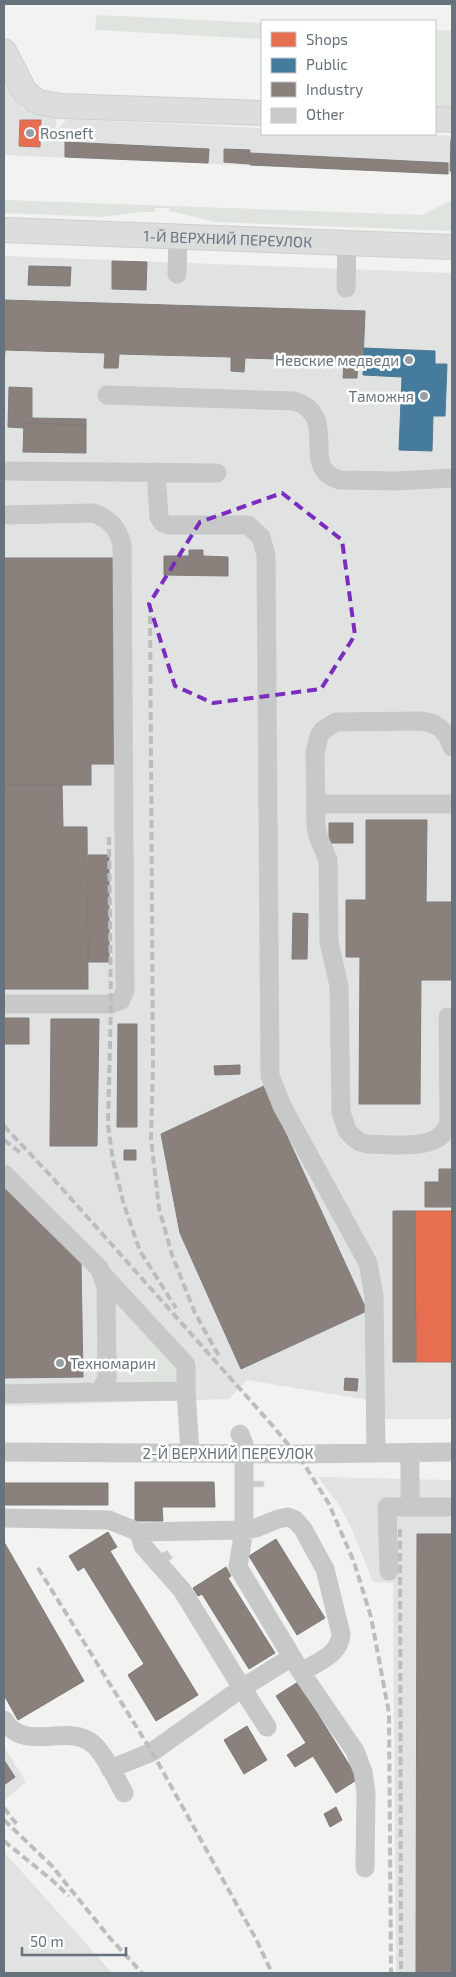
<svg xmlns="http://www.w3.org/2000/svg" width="456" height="1977" font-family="'Exo 2',sans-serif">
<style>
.built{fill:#e1e2e2}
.green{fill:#e0e4df}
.shops{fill:#e76f51;stroke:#c0705e}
.public{fill:#457b9d;stroke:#4f7893}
.industry{fill:#8a817c;stroke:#7f7c7c}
.building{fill:#c9caca;stroke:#e2e2e1}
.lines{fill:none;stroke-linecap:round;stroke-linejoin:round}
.major-casing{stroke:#cecfcf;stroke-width:26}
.minor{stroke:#c7c8c8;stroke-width:19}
.major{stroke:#dcdddd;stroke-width:24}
.rail{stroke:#bcbdbe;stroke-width:4;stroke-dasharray:8 4;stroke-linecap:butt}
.marked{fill:none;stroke:#7b2cbf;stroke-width:4;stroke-dasharray:10 6;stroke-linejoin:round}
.poi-dot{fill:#979fa6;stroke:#fff;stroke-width:2}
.labels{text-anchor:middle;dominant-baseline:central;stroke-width:5;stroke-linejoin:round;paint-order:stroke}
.poi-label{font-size:15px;fill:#66727d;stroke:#fff;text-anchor:start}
.street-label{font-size:15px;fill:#66727d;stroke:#fff}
</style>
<rect width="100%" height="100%" fill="#f2f2f1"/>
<path class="built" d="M4 73 22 108 57 115 56 131 67 119 262 128V134H406L452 136V174L4 155Z
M4 256 452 273V1419H367L368 1400 247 1380 229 1399 4 1406Z
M318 1477 452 1480V1973H396L393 1583 373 1582 352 1529 339 1505Z
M4 1747 26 1782 4 1801Z
M4 1852 66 1921 112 1973H4Z"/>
<path class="green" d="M99 15 262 23V39L95 30 96 17Z
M435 30 452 31V109H435Z
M4 200 422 215 452 200V231L216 222 169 211V208H155V212H142L102 217 4 213Z
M144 1339 151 1342 173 1368 172 1380 140 1381 139 1342Z"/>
<path class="shops" d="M20 120H41L40 147 19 146Z
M415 1211H452V1362H416Z"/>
<path class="public" d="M364 348 435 351V364H447L445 416H433L432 451 399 450 402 377 363 375Z"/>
<path class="industry" d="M451 139H452V171H450Z
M65 142 209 149 208 163 65 157Z
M224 149 250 150 249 164 224 162Z
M250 153 448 163V174L250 165Z
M112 261 147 262 146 290 112 289Z
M29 266 71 267 70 286 28 285Z
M4 300 365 311 363 362H358L357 378H343L344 361 245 358 244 372 231 371V357L119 354 118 368H104L105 353 5 350 4 365Z
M9 387 32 388V418L86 419V425L24 423V428L8 427Z
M24 423 86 425V453L23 452Z
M189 550H203V556L228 557V576L164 575V556H189Z
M4 558H115L116 764H91V785H4Z
M4 785H62L63 827H87L88 989H4Z
M366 820H427L426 902H452V980H421L420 1104H359L360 957H346V900H366Z
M329 823H353V843H329Z
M88 855H109V962H88Z
M293 913 308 914 307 959H292Z
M4 1018H29V1044H4Z
M51 1019H99L97 1146H50Z
M118 1024H137V1127H117Z
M240 1065V1074L215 1075 214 1066Z
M264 1086 367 1311 241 1369 180 1233 161 1134Z
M124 1150H136V1160H124Z
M439 1169H452V1207H425V1182H439Z
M4 1186 81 1262 83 1377 4 1378Z
M393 1211H415L416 1362H393Z
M345 1378 358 1379 357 1391 344 1390Z
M135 1482H214L215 1507H162L163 1521H135Z
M4 1483H108V1505H4Z
M108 1532 117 1547 110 1551 198 1695 156 1721 128 1675 144 1664 84 1567 78 1571 69 1556Z
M417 1534H452V1973H416Z
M276 1539 325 1618 297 1635 249 1556Z
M4 1542 84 1681 18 1720 4 1695Z
M226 1567 231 1576 228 1578 275 1653 249 1669 202 1594 198 1596 193 1588Z
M298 1682 358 1779 336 1793 313 1756 295 1767 287 1755 306 1743 276 1696Z
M247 1726 267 1760 244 1774 224 1740Z
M4 1760 15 1777 4 1785Z
M336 1807 342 1820 330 1827 324 1814Z"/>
<path class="building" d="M252 1481H264V1487H252Z
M167 1550 173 1558 165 1564 159 1555Z"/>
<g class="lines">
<defs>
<g id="major">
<path d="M4 51 25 92 38 102 61 106 262 113"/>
<path d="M435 119 452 120"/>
<path id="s1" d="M4 230 452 247"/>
</g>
</defs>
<use href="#major" class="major-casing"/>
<path class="minor" d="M177 274 178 236
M346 288 347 243
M107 395 294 401C342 416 297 469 340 480L395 481 452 478
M4 471 217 473
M156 472 159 517 163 523 169 525H248L261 537 266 555 270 1076 282 1106 368 1263 374 1296 376 1453
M4 515 93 513C110 519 118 528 122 545L125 990 121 1000 111 1004H4
M316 804H452
M448 1017 449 1121C443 1153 393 1144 368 1144L360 1142 353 1137 347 1130 341 1112 339 986 329 942 328 860 318 836 316 826 315 753 319 736 323 730 336 722 421 721C438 723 447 731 452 747
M4 1174 100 1269 106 1287 107 1378 100 1392 4 1394
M103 1275 186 1365V1391
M100 1392 186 1391 190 1453
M4 1452 297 1454 452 1452
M410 1452V1507H452
M4 1518 109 1520 139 1532
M389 1571 387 1507H410
M301 1672 355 1751 363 1772 366 1793 365 1868
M4 1720C24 1754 68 1722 93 1744 104 1753 117 1780 124 1793
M267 1727 242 1688 292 1657
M110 1769 152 1752 242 1688 182 1590 143 1546 139 1532 244 1530 256 1528 278 1519 288 1517 295 1520 303 1529 325 1569 341 1634C340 1655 317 1662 301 1672L238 1567 244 1530V1444L240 1434"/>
<use href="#major" class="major"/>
<path class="rail" d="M150 604 153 1065 151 1139 159 1208 172 1255 195 1313 220 1358
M109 837 111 1004 108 1125 113 1161 124 1205 140 1251 176 1308
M4 1126 50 1175 272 1425 302 1461 329 1504 354 1562 371 1617 389 1713 391 1973
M4 1140 22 1154
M400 1529 401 1973
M38 1568 152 1752 256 1939 272 1973
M4 1808 18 1826
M4 1820 52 1866 109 1937 142 1973
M4 1841 53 1881 69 1896"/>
</g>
<path class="marked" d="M282 493 342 540 355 635 321 689 213 703 175 686 149 604 200 522Z"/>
<g class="poi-dot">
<circle cx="30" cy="133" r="5"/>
<circle cx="409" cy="360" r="5"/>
<circle cx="424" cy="396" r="5"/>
<circle cx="60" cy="1363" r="5"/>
</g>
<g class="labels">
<g class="poi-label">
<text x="40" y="133">Rosneft</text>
<text x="399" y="360" text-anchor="end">Невские медведи</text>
<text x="414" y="396" text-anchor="end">Таможня</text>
<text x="70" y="1363">Техномарин</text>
</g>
<g class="street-label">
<text stroke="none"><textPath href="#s1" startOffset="224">1-Й ВЕРХНИЙ ПЕРЕУЛОК</textPath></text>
<text x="228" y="1453">2-Й ВЕРХНИЙ ПЕРЕУЛОК</text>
</g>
</g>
<rect width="456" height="1977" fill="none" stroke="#66727d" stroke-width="10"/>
<rect x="261" y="20" width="175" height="115" fill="#ffffff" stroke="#c2c7cb"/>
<rect x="271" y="32" width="25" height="15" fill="#e76f51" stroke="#c2c7cb"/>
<text x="306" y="45" font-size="15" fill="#66727d">Shops</text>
<rect x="271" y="58" width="25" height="15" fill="#457b9d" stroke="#c2c7cb"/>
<text x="306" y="70" font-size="15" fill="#66727d">Public</text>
<rect x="271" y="82" width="25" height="15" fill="#8a817c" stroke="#c2c7cb"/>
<text x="306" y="95" font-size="15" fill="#66727d">Industry</text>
<rect x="271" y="108" width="25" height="15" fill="#c9caca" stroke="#c2c7cb"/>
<text x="306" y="120" font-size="15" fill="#66727d">Other</text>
<path d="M22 1947v8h104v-8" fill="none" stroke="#66727d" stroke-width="2.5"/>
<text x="30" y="1947" font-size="15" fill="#66727d" stroke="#ffffff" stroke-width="4" paint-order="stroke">50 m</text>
</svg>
